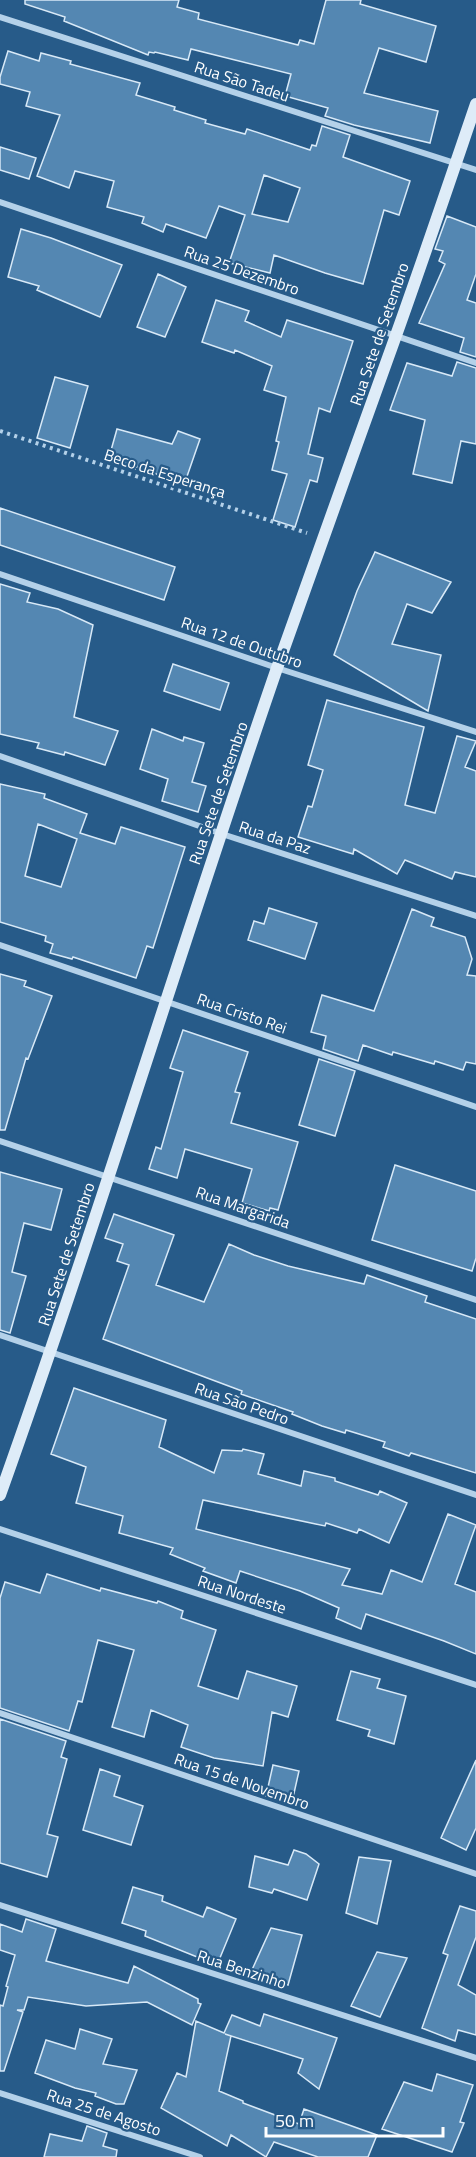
<svg xmlns="http://www.w3.org/2000/svg" width="476" height="2157" font-family="'Titillium Web',sans-serif">
<style>
.building{fill:#5487b2;stroke:#d8e9f7;stroke-width:1.5;fill-rule:evenodd}
.lines{fill:none;stroke-linecap:round;stroke-linejoin:round}
.path{stroke:#b4d1e9;stroke-width:4;stroke-dasharray:3 4.5;stroke-linecap:butt}
.street{stroke:#b4d1e9;stroke-width:6}
.secondary{stroke:#deecf8;stroke-width:12}
.labels{text-anchor:middle;dominant-baseline:central;stroke-width:4.5;stroke-linejoin:round;paint-order:stroke}
.street-label{font-size:16px;fill:#fff;stroke:#275b89}
</style>
<rect width="100%" height="100%" fill="#275b89"/>
<path class="building" d="M25 0H179L177 7 199 13 198 19 298 45 300 40 314 44 326 0H361L360 4 436 26 426 62 379 48 364 93 438 111 430 143 354 125 325 116 328 108 285 96 291 74 191 49 188 60 155 52 154 53 149 52 148 55 64 21 65 17 25 4Z
M8 51 39 61 41 53 71 61 70 64 140 83 136 95 175 107 174 110 206 120 205 123 245 134 247 129 310 150 312 145 316 146 322 126 350 135 343 157 410 181 399 215 384 210 363 284 325 273 274 255 270 273 229 263 245 215 219 206 206 238 166 224 163 232 142 223 144 217 107 207 114 181 75 171 69 188 37 176 60 115 26 106 30 92 0 84V77ZM264 175 300 188 288 222 252 214Z
M0 147 36 158 29 179 0 170Z
M447 216 476 227V274L467 300 476 303V357L460 352 464 338 419 323 445 264 439 261 443 251 435 249Z
M21 229 51 238 122 265 100 317 37 290 39 286 8 277Z
M158 274 186 287 165 337 137 327Z
M216 300 249 311 245 321 281 337 287 320 353 341 330 412 319 408 308 454 323 458 317 482 310 480 295 527 273 520 287 474 272 470 279 442 276 441 286 397 264 390 272 366 235 350 234 353 202 342Z
M457 362 476 368V444L461 441 452 483 413 474 425 420 390 410 407 363 452 376Z
M55 377 88 386 70 448 37 438Z
M117 429 172 444 178 431 200 439 184 485 136 466 135 469 108 461Z
M0 508 175 567 164 600 0 545Z
M375 552 451 582 432 613 407 604 392 644 441 655 428 711 334 655 357 591Z
M0 584 30 593 27 602 58 609 93 625 74 717 118 731 105 765 65 752 64 755 37 748 39 743 0 734Z
M173 664 229 683 220 710 164 691Z
M327 700 424 727 405 805 435 813 457 736 476 741 465 767 476 771V877L455 872 452 879 405 860 397 874 354 849 353 854 298 837 308 806 312 807 323 770 308 765Z
M152 729 183 741 184 737 204 743 192 782 206 786 198 812 162 801 168 779 140 769Z
M0 784 45 794 44 798 87 814 80 833 115 844 121 827 185 847 153 948 147 946 136 978 73 957 72 959 50 953 53 944 45 941 46 936 0 922ZM38 824 77 839 61 887 25 876Z
M269 908 317 923 305 959 248 940 254 921 264 924Z
M412 909 434 918 431 926 465 937 472 959 467 975 476 976V1064L466 1062 463 1070 435 1061 434 1064 393 1052 392 1055 363 1045 358 1061 323 1049 326 1036 311 1032 322 995 374 1011Z
M0 974 26 981 24 986 52 996 28 1059 26 1058 5 1130H0Z
M183 1030 248 1052 235 1092 240 1093 231 1123 298 1142 278 1210 270 1208 269 1211 242 1203 252 1169 185 1149 177 1178 149 1169 156 1147 161 1149 183 1072 170 1068Z
M319 1059 355 1071 335 1136 299 1125Z
M395 1165 476 1191V1258L472 1271 372 1240Z
M0 1172 62 1189 51 1230 24 1223 12 1272 26 1276 10 1333 0 1330Z
M114 1214 174 1235 156 1285 204 1302 229 1244 254 1255 288 1266 364 1284 367 1275 427 1296 425 1302 476 1319V1473L411 1453 409 1456 383 1447 385 1442 346 1430 345 1433 322 1426 292 1414 293 1412 241 1394 242 1391 103 1339 129 1265 117 1261 123 1244 105 1238Z
M74 1388 166 1420 159 1447 214 1473 222 1450 242 1451 243 1449 264 1454 258 1474 301 1486 304 1471 335 1478V1481L378 1495 380 1491 407 1503 389 1543 359 1529 357 1533 326 1523 325 1526 203 1500 196 1529 350 1569 342 1585 382 1594 391 1570 422 1582 448 1514 476 1525 455 1584 476 1592V1654L444 1641 366 1614 361 1629 336 1618 339 1608 300 1591 240 1571 236 1583 203 1571 205 1568 170 1554 173 1548 119 1533 123 1516 76 1503 86 1467 51 1454Z
M47 1574 100 1591 101 1588 157 1603 158 1601 183 1611 181 1618 216 1630 198 1686 238 1699 247 1671 297 1686 288 1717 272 1712 263 1766 214 1758 181 1747 188 1725 151 1710 144 1737 112 1727 134 1650 98 1640 82 1702 78 1701 69 1731 0 1708V1598L5 1582 40 1593Z
M351 1671 380 1679 377 1688 406 1696 394 1744 368 1736 370 1730 337 1720Z
M0 1719 66 1741 61 1757 67 1759 47 1834 58 1837 47 1877 0 1863Z
M476 1760V1828L466 1850 441 1838Z
M273 1765 299 1771 292 1802 266 1796Z
M100 1769 120 1776 114 1796 143 1806 131 1845 83 1830Z
M294 1850 306 1854 319 1864 307 1900 274 1889 272 1893 249 1887 255 1856 288 1865Z
M359 1857 391 1861 377 1924 346 1913Z
M133 1887 163 1896 162 1901 203 1917 207 1907 236 1919 217 1965 145 1936 146 1931 122 1923Z
M460 1906 476 1911V1937L458 1985 476 1995V2035L458 2030 455 2041 422 2028 448 1955 443 1953Z
M26 1919 56 1929 46 1961 128 1983 134 1966 198 1999V2003L201 2004 192 2025 147 2002 86 2006 28 1997 24 2010H17L23 2012 4 2071H0V2005L3 2006 8 1987 6 1986 15 1955 0 1950V1924L22 1932Z
M271 1928 302 1935 288 1985 251 1972Z
M377 1952 407 1958 380 2017 351 2006Z
M264 2014 337 2038 319 2089 298 2073 303 2059 225 2034 231 2036 219 2091 243 2101V2103L299 2124 304 2109 377 2135 368 2157H318L274 2142 266 2157 231 2135 227 2146 161 2108 177 2073 186 2077 196 2021 224 2033 232 2015 260 2026Z
M80 2029 112 2039 103 2064 137 2070 124 2104H116L95 2096 96 2093 75 2088 35 2073 46 2040 75 2049Z
M437 2074 473 2085 460 2122 464 2123 452 2152 382 2129 404 2082 432 2091Z
M87 2126 107 2133 103 2146 117 2150 116 2157H44L50 2134 82 2141Z"/>
<g class="lines">
<path class="path" d="M0 431 307 533"/>
<path class="street" d="M0 17 476 170
M0 202 476 363
M0 574 277 668 476 732
M0 756 222 834 476 916
M0 945 476 1107
M0 1141 476 1300
M0 1335 476 1495
M0 1529 476 1685
M0 1713 476 1874
M0 1905 476 2058
M0 2093 200 2157"/>
<path class="secondary" d="M0 1495C98 1221 182 943 277 668 315 559 355 450 394 341 422 263 449 183 476 104"/>
</g>
<g class="labels">
<g class="street-label">
<text transform="translate(242 81) rotate(18)">Rua São Tadeu</text>
<text transform="translate(242 270) rotate(19)">Rua 25 Dezembro</text>
<text transform="translate(379 334) rotate(-71)">Rua Sete de Setembro</text>
<text transform="translate(165 473) rotate(18)">Beco da Esperança</text>
<text transform="translate(242 642) rotate(19)">Rua 12 de Outubro</text>
<text transform="translate(218 793) rotate(-71)">Rua Sete de Setembro</text>
<text transform="translate(275 837) rotate(18)">Rua da Paz</text>
<text transform="translate(242 1013) rotate(19)">Rua Cristo Rei</text>
<text transform="translate(243 1207) rotate(19)">Rua Margarida</text>
<text transform="translate(66 1254) rotate(-72)">Rua Sete de Setembro</text>
<text transform="translate(242 1403) rotate(19)">Rua São Pedro</text>
<text transform="translate(242 1594) rotate(18)">Rua Nordeste</text>
<text transform="translate(242 1781) rotate(19)">Rua 15 de Novembro</text>
<text transform="translate(242 1969) rotate(18)">Rua Benzinho</text>
<text transform="translate(104 2112) rotate(18)">Rua 25 de Agosto</text>
</g>
</g>
<path d="M266 2127v9h177v-9" fill="none" stroke="#ffffff" stroke-width="3"/>
<text x="275" y="2127" font-size="18" fill="#ffffff" stroke="#275b89" stroke-width="4.5" paint-order="stroke">50 m</text>
</svg>
